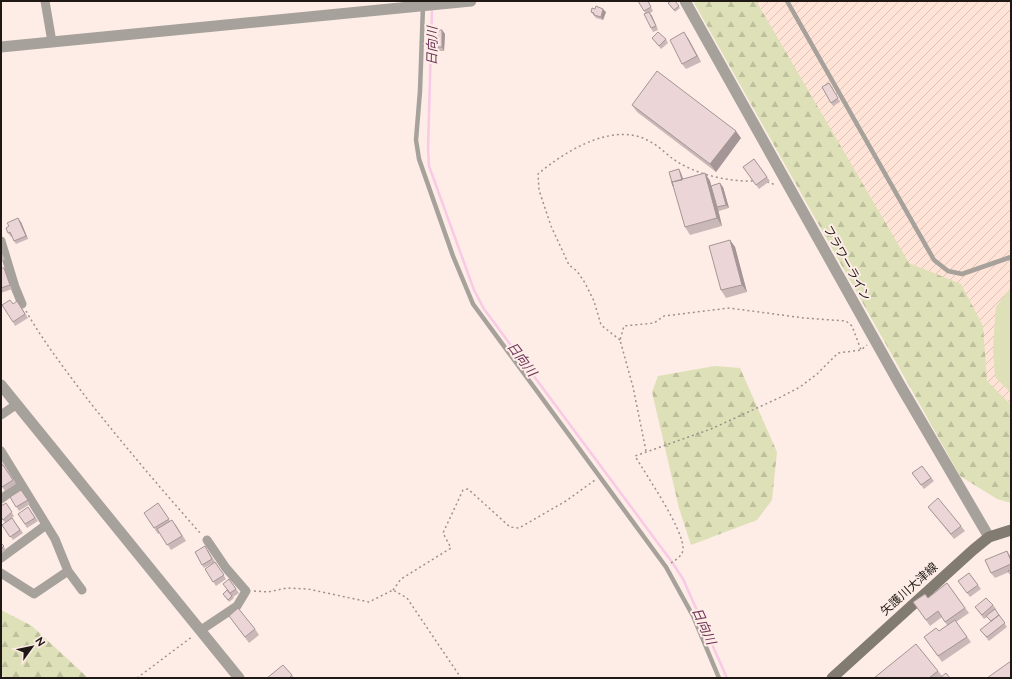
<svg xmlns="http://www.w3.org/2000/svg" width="1012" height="679" font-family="Raleway,'Noto Sans JP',sans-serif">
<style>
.industrial{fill:url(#industrial-furrows)}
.forest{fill:url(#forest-firs)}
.garden{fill:#dee0b7}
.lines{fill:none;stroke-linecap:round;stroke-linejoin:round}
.stream{stroke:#f9c9e6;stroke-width:2.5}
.path{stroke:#9d918c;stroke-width:1.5;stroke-dasharray:2 3;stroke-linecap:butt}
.service{stroke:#a6a19b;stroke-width:4.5}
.minor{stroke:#a6a19b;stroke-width:9}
.tertiary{stroke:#a6a19b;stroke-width:11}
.secondary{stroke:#827b72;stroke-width:11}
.wall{fill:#cab7b8}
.shaded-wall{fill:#a49596}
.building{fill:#ebd5d6;stroke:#a49596}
.labels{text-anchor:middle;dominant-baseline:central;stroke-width:4;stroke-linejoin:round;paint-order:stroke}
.street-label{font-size:12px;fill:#1f1815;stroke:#fdede6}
.water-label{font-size:13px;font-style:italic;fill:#6b3157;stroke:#fdede6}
</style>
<defs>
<pattern id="industrial-furrows" width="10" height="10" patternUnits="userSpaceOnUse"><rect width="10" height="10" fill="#fee3d6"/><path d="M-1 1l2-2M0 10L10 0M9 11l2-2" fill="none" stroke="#d9c2b7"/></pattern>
<pattern id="forest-firs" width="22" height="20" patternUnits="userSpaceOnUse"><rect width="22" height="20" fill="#dee0b7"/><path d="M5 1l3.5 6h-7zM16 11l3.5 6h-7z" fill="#bebf9c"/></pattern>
</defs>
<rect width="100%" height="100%" fill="#fdede6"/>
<path class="industrial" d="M716 1H1011V476Z"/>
<path class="forest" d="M693 1H756L909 263 961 284 983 326 987 381 1011 405V503L997 499 960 476Z
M715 366 740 368 777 452 772 500 757 520 691 545 679 508 652 392 658 376Z
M1 610 32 626 88 678H5L1 674Z"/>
<path class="garden" d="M1011 287V393L995 377 993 348 996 307Z"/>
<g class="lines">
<path class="stream" d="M432 8 428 149 429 166 474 290 484 309 672 562 683 579 727 678"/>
<path class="path" d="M767 182 776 185
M26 311C43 341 64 368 85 396 122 443 161 489 201 534
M620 340 601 325 594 301 585 283 577 271 569 265 551 226 539 190 538 174C565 151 614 121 649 141 659 146 667 155 676 161 698 175 729 182 755 181
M646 451 633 387 620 340 624 326 654 323 664 316 729 308 804 318 846 321 852 326 861 350
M671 563C676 560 682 556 683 550 685 531 646 475 635 456L711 429 781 397 800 387 817 374 838 353 861 350 867 345
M393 590 401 579 451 548 443 533 463 490 468 489 510 527 519 528 566 501 595 480
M254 591 268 592 287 588 308 589 369 602 393 590 407 598 461 678
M137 678 193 636"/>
<path class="service" d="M787 1 934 260 948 271 962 274 1011 257
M423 6 420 91 416 140 419 159 453 256 473 304 666 567 693 616 719 678"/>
<path class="minor" d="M45 1 52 42
M1 241 15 287 22 304
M1 415 17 404
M1 451 55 539 68 571 34 594 1 573
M1 499 21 484
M1 558 46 525
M68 571 82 590
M201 630 237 606 246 591 226 568 207 540"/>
<path class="tertiary" d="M685 1 900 385 989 537
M1 47 471 1
M1 385 239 678"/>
<path class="secondary" d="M832 678 973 550 989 537 1011 530"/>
</g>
<path class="wall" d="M648 1 653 11 650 13 652 16 658 30 653 32 651 28 646 14 644 11Z
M675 1 680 8 675 12 668 3Z
M591 12H606L603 20 596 18Z
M442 30 445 34 444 51H437L435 47Z
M652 38 666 39 668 43 661 49Z
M688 38 701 62 686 69 682 64Z
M829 83 840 102 833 106 831 103Z
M632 105 741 138 716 172 637 112Z
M754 159 770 181 759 189 743 167Z
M681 173 683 179 705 173 710 181 711 186 723 187 729 208 719 211 718 209 722 226 690 235 685 227Z
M21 222 28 239 16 244 14 241 12 236 11 237 8 233Z
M730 240 735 247 747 292 726 298 721 290Z
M1 252 5 259 1 262Z
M1 268 6 271 12 289 1 293Z
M13 304 20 305 28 318 15 326 13 322Z
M1 461 16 484 5 491 1 485Z
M922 466 934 481 924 489 912 473Z
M21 490 30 504 19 511 10 497Z
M6 503 14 516 12 518 23 533 13 540 2 525 5 523 1 517Z
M158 503 170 521 176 525 186 541 171 550 160 533 158 534 144 513Z
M28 507 38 521 27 528 18 514Z
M928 507 961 526 965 531 954 539Z
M1 543 6 550 1 554Z
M208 550 215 562 204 568 202 565Z
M1007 551 1011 558V575L1009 572 995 578 991 573Z
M215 562 226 579 216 586 205 569Z
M969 573 981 589 970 597 958 581Z
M229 579 239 593 233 597 234 598 229 602 223 594 227 590Z
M947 583 969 613 956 622 971 642 942 662 924 637 939 631 947 625 942 617 930 626 913 602 928 598Z
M993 605 996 609 995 610 1007 627 989 641 980 630 991 622 987 617 984 619 975 607Z
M229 616 255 629 259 635 249 643Z
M938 671 942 676 950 678H874Z
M292 675 294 678H267Z"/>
<path class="shaded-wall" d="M603 9 606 12 603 20 601 17Z
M649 12 652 16 658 30Z
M442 30 445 34 444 51 442 47Z
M684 32 688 38 701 62 697 56Z
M736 131 741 138 716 172 710 164Z
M679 169 681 173 686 187 683 183Z
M705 173 710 181 717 207 718 209 722 226 717 218Z
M720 183 723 187 729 208 726 205Z
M18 218 21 222 28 239 26 236Z
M730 240 735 247 747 292 742 285Z
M4 268 6 271 12 289 10 285Z
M1007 551 1010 556 1011 561Z"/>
<path class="building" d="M638 1H648L651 7 644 11Z
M671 1H675L679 6 674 10 668 3Z
M596 6 603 9 601 17 594 15V13L591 12 592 8 595 9Z
M649 12 656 26 651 28 644 14Z
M435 30H442V47H435Z
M658 32 666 39 659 46 652 38Z
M684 32 697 56 682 64 670 40Z
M657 71 736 131 710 164 632 105Z
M829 83 838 98 831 103 822 87Z
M754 159 767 177 756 185 743 167Z
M679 169 682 180 672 182 673 186 669 172Z
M705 173 717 218 685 227 672 182Z
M720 183 726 205 717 207 711 186Z
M18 218 26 236 14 241 10 232 8 233 6 228 9 226 7 223Z
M730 240 742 285 721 290 709 246Z
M1 268H4L10 285 1 288Z
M10 300 13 304 17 301 25 314 13 322 2 305Z
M3 465 13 480 2 487 1 485V466Z
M922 466 931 478 921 485 912 473Z
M21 490 28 500 16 507 10 497Z
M938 498 961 526 951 534 928 507Z
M6 503 12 512 3 520 1 517V506Z
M158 503 169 519 154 528 144 513Z
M28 507 35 518 25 524 18 514Z
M12 518 20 530 10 537 2 525Z
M172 520 182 536 167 545 157 529Z
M1 543 4 546 1 549Z
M205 546 212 559 202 565 195 552Z
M1007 551 1011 561V564L991 573 985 560Z
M215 562 224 575 213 582 205 569Z
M1011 570V575L1008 571Z
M969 573 978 585 967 593 958 581Z
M229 579 236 589 230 593 223 584Z
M947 583 965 608 945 622 938 611 926 620 913 602 925 594 928 598Z
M227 590 232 596 228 600 223 594Z
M986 598 993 605 982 615 975 607Z
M238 608 255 629 245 637 229 616Z
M995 609 999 615 991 621 986 616Z
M999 615 1005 623 987 637 980 630Z
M955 620 967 637 938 656 924 637 936 628 939 631Z
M916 644 938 671 929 678H874Z
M1011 661V678H987Z
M283 665 292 675 289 678H267Z
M946 673 950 678H940Z"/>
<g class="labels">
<g class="street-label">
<text transform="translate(847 263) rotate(61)">フラワーライン</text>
<text transform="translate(909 589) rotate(-42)">矢護川大津線</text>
</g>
<g class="water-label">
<text transform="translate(432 46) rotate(-89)">日向川</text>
<text transform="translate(522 359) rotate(53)">日向川</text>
<text transform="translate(704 626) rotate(66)">日向川</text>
</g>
</g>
<rect width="1012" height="679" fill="none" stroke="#1f1815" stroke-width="4"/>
<g transform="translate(32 647) rotate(57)" stroke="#fdede6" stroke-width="3" paint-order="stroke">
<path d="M0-3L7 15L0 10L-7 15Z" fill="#1f1815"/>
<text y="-6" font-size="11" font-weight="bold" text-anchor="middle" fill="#1f1815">N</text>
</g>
</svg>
